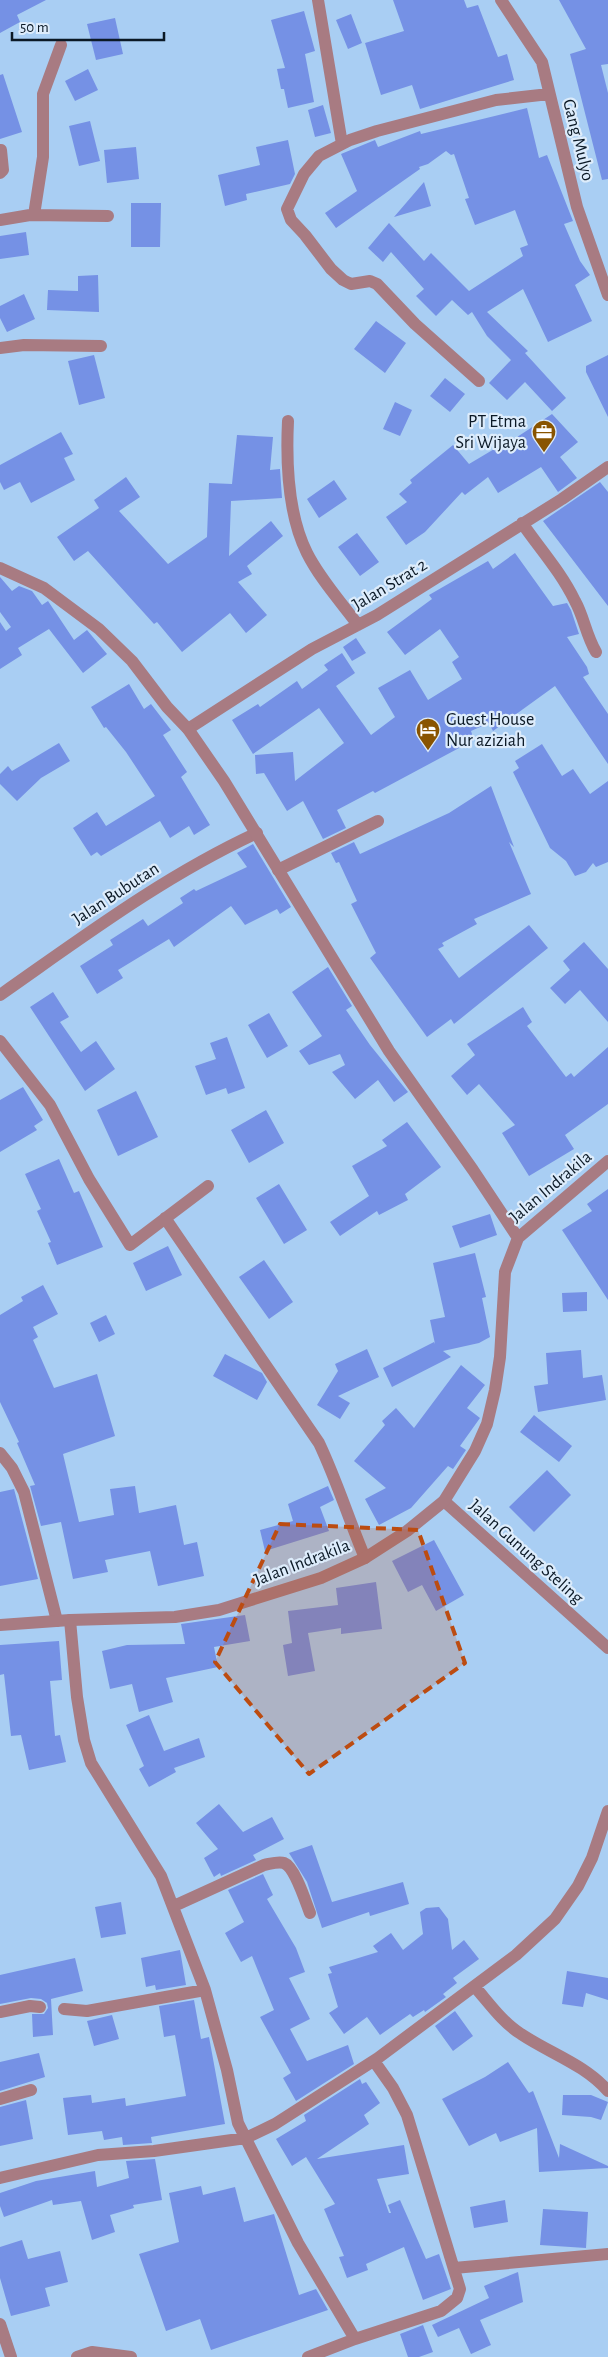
<svg xmlns="http://www.w3.org/2000/svg" width="608" height="2357" font-family="'Alegreya Sans',sans-serif">
<style>
.building{fill:#7591e5}
.lines{fill:none;stroke-linecap:round;stroke-linejoin:round}
.minor{stroke:#a87b82;stroke-width:12}
.tertiary{stroke:#a87b82;stroke-width:12}
.marked{fill:#bc4c11;fill-opacity:0.2;stroke:#bc4c11;stroke-width:4;stroke-dasharray:10 6;stroke-linejoin:round}
.labels{text-anchor:middle;dominant-baseline:central;stroke-width:4.5;stroke-linejoin:round;paint-order:stroke}
.street-label{font-size:18px;fill:#0b1926;stroke:#ddecfb}
.poi-label{font-size:18px;fill:#0b1926;stroke:#ddecfb;text-anchor:end}
</style>
<rect width="100%" height="100%" fill="#a9cef3"/>
<path class="building" d="M0 0H46L17 15 20 22 0 33Z
M393 0H464L467 8 478 5 498 57 507 54 514 80 420 109 412 85 381 95 365 43 404 31Z
M559 0H608V64L601 65 608 93V179L602 180 570 54 586 49Z
M304 11 315 51 305 54 314 102 288 108 284 89H281L277 69 285 68 271 20Z
M351 14 362 43 348 49 336 20Z
M115 18 123 54 96 60 87 24Z
M88 69 98 90 75 101 65 81Z
M3 74 22 132 0 139V75Z
M323 105 331 133 315 137 308 110Z
M527 108 539 158 547 155 573 221 564 224 580 261 590 275 575 285 592 321 548 342 523 289 487 312 528 351 525 353 566 398 552 411 525 382 507 400 489 383 511 360 487 336 472 312 468 315 452 300 436 316 416 296 424 289 391 252 383 262 368 248 389 223 424 261 431 253 469 291 523 256 520 248 528 245 515 210 475 225 465 199 469 198 454 154 451 155 446 151 428 164 419 167 420 169 336 228 325 213 357 191 341 154 375 140 378 147 420 131 421 134Z
M90 121 100 161 79 166 69 126Z
M288 140 295 174 290 184 246 194 247 200 225 206 218 175 260 165 256 147Z
M136 147 139 179 107 183 104 150Z
M424 182 431 206 394 217Z
M131 203H161L160 247H131Z
M26 232 29 255 0 259V236Z
M98 275 99 312 47 310 48 290 78 291V276Z
M24 294 35 319 7 332 0 318V306Z
M376 321 406 343 385 373 354 349Z
M94 355 105 398 79 405 68 361Z
M608 355V417L586 372V366Z
M445 378 465 394 450 412 430 396Z
M395 402 412 410 400 436 383 429Z
M552 414 578 442 560 457 577 478 558 492 541 467 498 493 488 477 465 495 462 492 425 532 406 545 386 517 407 502 399 494 412 483 410 480 453 445 469 464 501 445 502 447Z
M61 432 73 454 64 458 75 480 31 503 20 482 4 490 0 482V465Z
M237 435 273 437 270 470 280 469 282 498 231 501 229 556 271 521 283 536 247 566 252 574 238 582 267 615 246 633 230 613 182 652 157 622 154 624 88 551 74 561 57 537 99 508 94 500 126 477 140 497 119 511 168 564 207 537 209 483 232 484Z
M334 480 347 499 319 518 307 499Z
M600 482 608 492V606L543 521Z
M357 533 379 562 360 576 338 547Z
M515 553 553 606 567 603 571 610 579 634 567 637 587 667 589 674 583 677 608 714V764L555 686 493 731 489 723 471 731 474 740 375 793 373 791 337 810 346 828 323 839 303 801 287 811 264 773 256 774 255 755 293 752 295 781 344 743 319 708 253 754 232 720 258 704 260 707 297 681 302 689 328 670 324 665 342 653 355 673 336 686 371 735 395 717 378 688 410 670 428 700 462 679 452 662 459 657 440 629 405 655 387 632 432 599 429 595 488 561 493 569Z
M0 577 12 591 19 586 32 591 42 605 48 601 74 640 87 630 107 654 83 673 49 629 18 648 22 655 0 669V622L6 631 11 627 0 612Z
M356 638 366 653 352 661 343 647Z
M129 684 144 709 151 704 171 730 163 735 187 772 181 777 210 825 194 835 189 826 170 838 160 821 101 856 97 852 91 856 73 828 97 812 106 826 155 796 126 752 106 727 104 728 91 707Z
M59 743 70 761 41 778 17 801 0 784V774L8 766 12 771Z
M542 744 562 776 573 769 590 794 608 781V862L596 867 593 863 586 872 575 876 566 861 550 848 513 772 519 768 515 761Z
M491 786 514 847 509 842 531 894 474 919 477 924 442 943 444 946 438 949 459 978 529 925 548 948 454 1024 451 1019 427 1037 370 958 376 953 351 904 357 901 339 862 336 863 331 853 354 842 360 854 449 813Z
M253 844 291 907 280 914 277 909 245 925 231 906 174 947 169 939 118 970 123 978 97 994 80 966 113 945 110 940 143 919 148 926 183 903 180 898 194 889 196 891 247 867 237 853Z
M584 942 608 969V1022L580 990 565 1004 550 988 570 970 563 961Z
M328 967 352 1006 346 1010 370 1045 408 1092 394 1102 378 1080 355 1099 332 1072 345 1065 340 1054 309 1065 299 1051 322 1036 292 992Z
M53 992 69 1017 60 1022 81 1052 96 1041 115 1069 85 1091 30 1007Z
M523 1007 532 1022 527 1026 566 1077 571 1073 574 1077 608 1047V1104L565 1135 574 1149 529 1176 502 1133 515 1125 479 1084 467 1095 451 1076 475 1055 467 1044Z
M269 1013 288 1046 267 1058 248 1025Z
M227 1037 245 1088 228 1094 226 1088 206 1095 195 1066 216 1059 210 1043Z
M23 1087 43 1120 34 1126 37 1130 0 1152V1100Z
M136 1091 158 1137 118 1156 97 1110Z
M266 1110 284 1143 249 1163 231 1130Z
M407 1122 441 1167 405 1194 408 1200 379 1215 377 1211 340 1236 330 1222 369 1196 352 1166 387 1146 382 1140Z
M59 1159 74 1193 79 1191 103 1247 57 1265 48 1243 51 1242 37 1211 41 1209 25 1174Z
M279 1184 307 1230 284 1244 256 1198Z
M608 1189V1300L562 1230 592 1211 587 1204Z
M490 1214 497 1235 460 1248 452 1226Z
M168 1246 182 1275 146 1291 133 1263Z
M475 1253 486 1297 482 1298 490 1337 479 1343 443 1351 451 1357 392 1387 383 1368 434 1342 435 1344 430 1320 445 1317 433 1263Z
M264 1260 293 1302 269 1319 239 1277Z
M43 1285 58 1314 33 1327 38 1337 33 1340 54 1388 97 1374 115 1436 63 1454 79 1522 114 1515 110 1489 135 1486 139 1513 176 1505 184 1545 197 1542 204 1576 158 1586 150 1551 105 1560 108 1572 73 1579 61 1522 41 1526 30 1486 35 1485 17 1443 19 1442 0 1402V1315L23 1301 21 1297Z
M587 1292V1311L563 1312 562 1293Z
M106 1315 115 1334 99 1342 90 1323Z
M367 1349 379 1377 338 1396 350 1403 340 1419 317 1405 338 1371 335 1364Z
M581 1350 583 1378 602 1375 606 1400 538 1412 534 1386 548 1384 546 1353Z
M225 1354 262 1373 267 1382 257 1400 213 1376Z
M461 1365 485 1385 467 1408 480 1418 460 1446 466 1450 453 1469 448 1466 411 1508 379 1525 365 1499 386 1488 354 1461 385 1425 382 1421 396 1408 414 1428Z
M534 1415 572 1446 559 1462 520 1432Z
M547 1470 571 1495 534 1532 509 1507Z
M328 1486 334 1500 320 1507 329 1531 265 1551 260 1530 293 1521 288 1504Z
M14 1489 38 1579 0 1586V1492Z
M434 1540 464 1595 436 1611 422 1585 408 1592 392 1561Z
M376 1582 382 1629 341 1634V1628L308 1633 315 1671 288 1676 283 1645 292 1643 288 1611 338 1605 336 1588Z
M245 1615 250 1641 214 1647 218 1667 166 1678 173 1702 139 1712 132 1684 110 1689 102 1651 127 1645 185 1644 181 1624Z
M59 1641 62 1680 50 1681 55 1736 60 1735 66 1762 29 1770 21 1735 11 1736 4 1674 0 1675V1645Z
M149 1715 164 1751 199 1738 205 1757 174 1768 176 1772 149 1787 139 1769 144 1766 126 1725Z
M219 1804 243 1832 272 1817 284 1839 253 1855 256 1860 221 1876 220 1873 214 1877 204 1858 218 1849 196 1823Z
M312 1845 332 1902 403 1882 409 1904 370 1916 369 1912 322 1928 307 1882 289 1853Z
M263 1874 273 1895 267 1899 296 1948 305 1972 289 1978 310 2019 290 2029 307 2061 348 2045 354 2064 296 2101 283 2078 291 2073 260 2017 274 2010 252 1956 241 1962 225 1933 244 1922 228 1890Z
M121 1902 126 1934 101 1938 95 1907Z
M439 1907 448 1919 452 1950 464 1940 479 1959 453 1978 457 1983 443 1994 446 1997 425 2012 424 2010 413 2017 410 2014 380 2035 367 2017 344 2034 329 2013 338 2007 328 1974 332 1973 329 1967 378 1952 373 1946 391 1933 403 1950 423 1934 420 1912 426 1908Z
M180 1950 186 1985 156 1990 155 1985 146 1987 141 1958Z
M75 1958 83 1991 51 1999 53 2035 33 2037 32 2014H44L48 2008 47 2003 41 1999 31 1998 0 2004V1975Z
M567 1971 608 1978V2000L586 1993 583 2007 562 2004Z
M194 2000 201 2039 209 2037 225 2124 151 2137 152 2143 123 2145 122 2137 104 2140 102 2131 68 2135 63 2098 91 2095 92 2103 125 2098 126 2106 186 2096 175 2035 164 2037 159 2006Z
M455 2011 473 2036 453 2051 435 2026Z
M112 2015 119 2039 94 2046 87 2021Z
M39 2053 45 2077 0 2091V2062Z
M508 2062 529 2093 533 2091 559 2158 560 2144 608 2166V2168L539 2172 537 2128 500 2142 496 2133 469 2146 442 2099 485 2077Z
M360 2079 362 2084 366 2082 380 2103 364 2115 369 2124 317 2159 404 2145 409 2174 377 2179 389 2213H391L388 2205 400 2200 426 2259 439 2254 451 2289 423 2300 404 2247 366 2264 368 2270 347 2278 339 2257 344 2256 324 2209 335 2204 306 2157 292 2166 276 2139 306 2121 304 2115Z
M563 2095H591L608 2102 601 2120 591 2117 562 2115Z
M26 2100 33 2139 0 2146V2107Z
M155 2159 162 2200 133 2205 134 2208 110 2215 115 2232 92 2240 81 2201 53 2205 52 2200 4 2217 0 2206V2193L36 2181 95 2171 97 2187 129 2178 126 2161Z
M201 2186 203 2195 235 2187 244 2222 274 2214 299 2295 316 2289 328 2310 211 2350 200 2319 166 2331 139 2254 179 2242 169 2193Z
M505 2200 508 2222 474 2228 470 2207Z
M543 2209 588 2212 586 2248 540 2245Z
M22 2240 28 2259 60 2251 68 2282 45 2288 50 2306 11 2316 0 2278V2247Z
M518 2272 523 2302 480 2320 491 2345 471 2354 459 2328 438 2337 432 2325 489 2298 484 2286Z
M423 2325 433 2352 419 2357H408L400 2334Z"/>
<g class="lines">
<path class="minor" d="M318 0 342 144
M501 0 542 62 577 207 608 295
M0 173 3 170 1 150
M34 215 43 157V94L61 45
M0 220 30 215 108 216
M0 348 24 345 101 346
M479 381 415 324 377 284 370 281 351 284 343 280 331 269 305 235 291 220 287 209 304 174 319 156 350 140 377 131 496 100 549 94
M288 421C286 463 288 515 307 553 320 579 341 602 358 625
M522 523C540 549 561 572 575 601 584 617 586 635 596 652
M188 729 312 649 377 615 562 499 608 467
M278 870 378 821
M0 995C83 937 164 876 257 833
M0 1041 50 1105 89 1179 130 1245 208 1186
M165 1218 319 1443C337 1481 349 1520 365 1558
M0 1453 12 1468 24 1492 57 1621
M444 1501 608 1648
M70 1620 77 1697 84 1740 91 1763 161 1876 205 1990 227 2070 238 2123 298 2243 355 2339 441 2311 457 2298 460 2289 407 2115 393 2088 374 2061
M174 1906 264 1865C270 1864 278 1861 284 1863 295 1867 306 1903 310 1913
M475 1987C489 2003 503 2023 521 2034 551 2054 584 2064 608 2091
M64 2009 87 2011 205 1990
M0 2012 30 2006 40 2007
M0 2099 31 2090
M0 2178 98 2155 154 2151 246 2138 275 2124 378 2058 516 1955 555 1919 578 1886 592 1858 608 1811
M454 2268 608 2254
M0 2324 11 2357
M77 2357 92 2352 131 2357
M308 2357 355 2339"/>
<path class="tertiary" d="M0 568 44 588 99 629 132 661 167 707 188 729 224 781 389 1051 473 1170 518 1238
M0 1625 70 1620 175 1617 219 1610 321 1578 365 1558 407 1531 444 1501 475 1451 487 1424 495 1390 500 1357 505 1272 518 1238 608 1161"/>
</g>
<path class="marked" d="M280 1524 418 1530 465 1663 309 1774 215 1662Z"/>
<defs>
<symbol id="office-pin" viewBox="-11 -11 22 30"><path d="M0 17L-7.5 6A9.5 9.5 0 1 1 7.5 6Z" fill="#895400" stroke="#ddecfb"/><path d="M-6-3h4V-5.5h4V-3h4V5H-6ZM-1-4.5V-3h2v-1.5ZM-6 0V1H6V0Z" fill="#fff"/></symbol>
<symbol id="hotel-pin" viewBox="-11 -11 22 30"><path d="M0 17L-7.5 6A9.5 9.5 0 1 1 7.5 6Z" fill="#895400" stroke="#ddecfb"/><path d="M-6-4.5h1.5V1H6V5H4.5V3h-9V5H-6ZM-4 0a1.8 1.8 0 1 1 3.6 0ZM.5 0V-2.5h3Q6-2.5 6 0Z" fill="#fff"/></symbol>
</defs>
<g fill-rule="evenodd">
<use href="#office-pin" x="530" y="418" width="28" height="38"/>
<use href="#hotel-pin" x="414" y="716" width="28" height="38"/>
</g>
<g class="labels">
<g class="street-label">
<text transform="translate(578 140) rotate(76)">Gang Mulyo</text>
<text transform="translate(390 585) rotate(-31)">Jalan Strat 2</text>
<text transform="translate(116 894) rotate(-33)">Jalan Bubutan</text>
<text transform="translate(551 1187) rotate(-40)">Jalan Indrakila</text>
<text transform="translate(526 1552) rotate(42)">Jalan Gunung Steling</text>
<text transform="translate(302 1563) rotate(-21)">Jalan Indrakila</text>
</g>
<g class="poi-label">
<text x="526" y="422">PT Etma<tspan x="526" dy="21">Sri Wijaya</tspan></text>
<text x="446" y="720" text-anchor="start">Guest House<tspan x="446" dy="21">Nur aziziah</tspan></text>
</g>
</g>
<path d="M12 32v8h152v-8" fill="none" stroke="#0b1926" stroke-width="2.5"/>
<text x="20" y="32" font-size="15" fill="#0b1926" stroke="#ddecfb" stroke-width="4" paint-order="stroke">50 m</text>
</svg>
